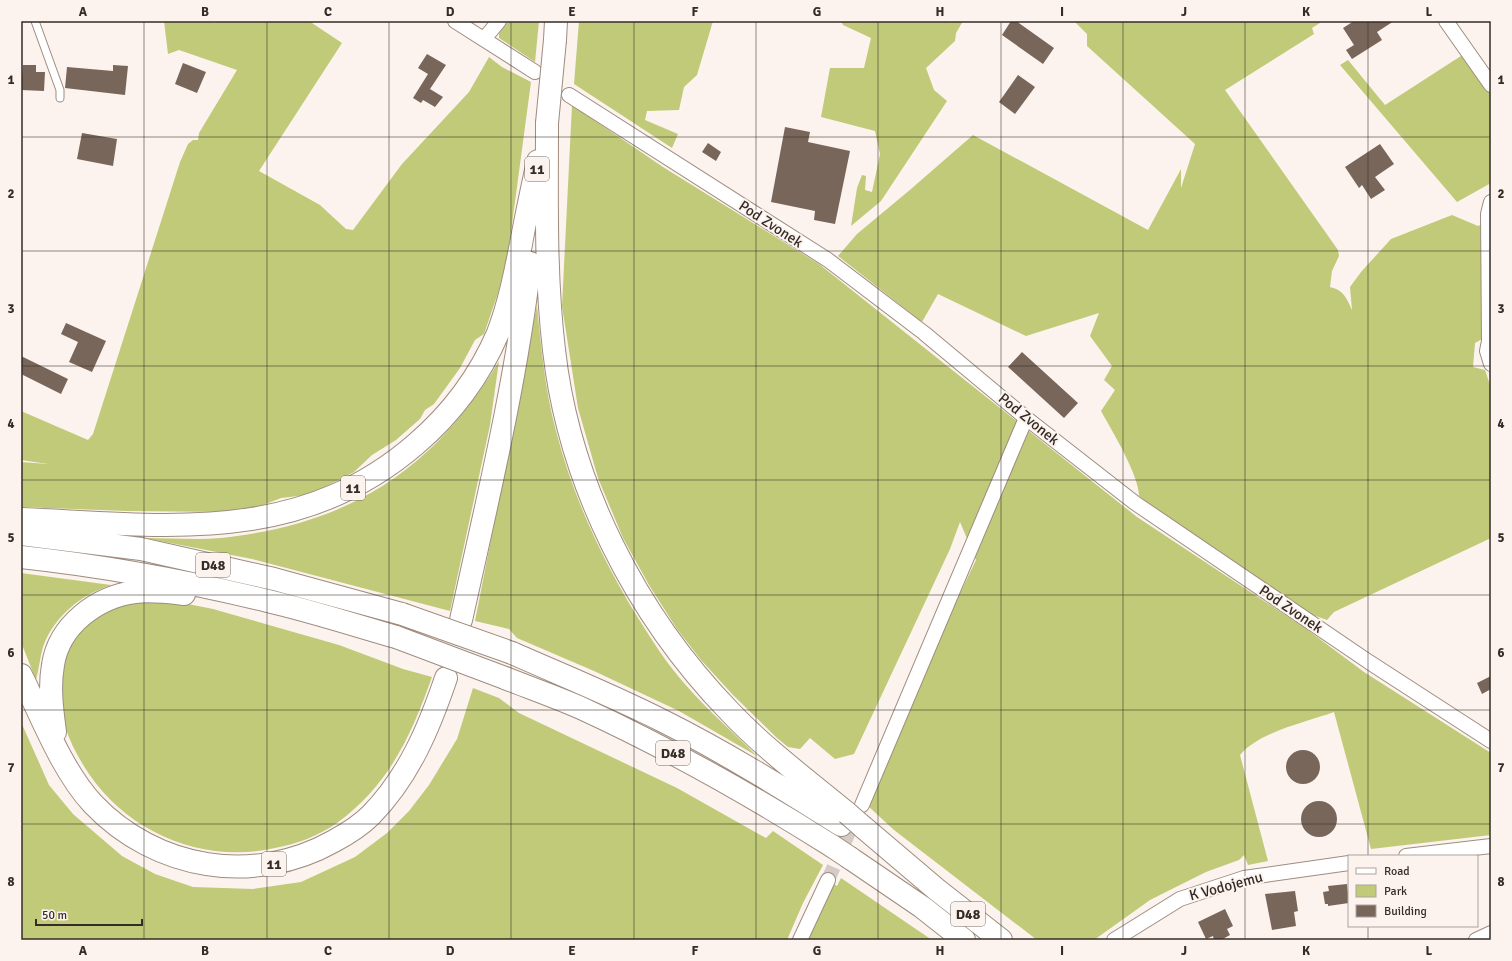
<svg xmlns="http://www.w3.org/2000/svg" width="1512" height="961" font-family="Signika,sans-serif">
<style>
.green{fill:#c0ca78}
.building{fill:#79665a}
.lines{fill:none;stroke-linecap:round;stroke-linejoin:round}
.street-tunnel{stroke:#d4cbc6;stroke-width:14;stroke-dasharray:14 7;stroke-linecap:butt}
.lane-casing{stroke:#9f8c7f;stroke-width:9}
.street-casing{stroke:#9f8c7f;stroke-width:16}
.primary-casing{stroke:#9f8c7f;stroke-width:24}
.highway-casing{stroke:#9f8c7f;stroke-width:24}
.lane{stroke:#fff;stroke-width:7}
.street{stroke:#fff;stroke-width:14}
.primary{stroke:#fff;stroke-width:22}
.highway{stroke:#fff;stroke-width:22}
.primary-bridge-casing{stroke:#9f8c7f;stroke-width:24;stroke-linecap:butt}
.highway-bridge-casing{stroke:#9f8c7f;stroke-width:24;stroke-linecap:butt}
.primary-bridge{stroke:#fff;stroke-width:22}
.highway-bridge{stroke:#fff;stroke-width:22}
.grid{fill:none;stroke:#342c27;stroke-width:1;stroke-opacity:0.55}
.labels{text-anchor:middle;dominant-baseline:central;stroke-width:4;stroke-linejoin:round;paint-order:stroke}
.shield{fill:#fcf3ee;stroke:#706863;stroke-width:1}
.shield-label{font-size:14px;font-weight:bold;fill:#342c27}
.street-label{font-size:15px;fill:#342c27;stroke:#fcf3ee}
.neatline{fill:none;stroke:#342c27;stroke-width:1.5}
.grid-label{font-size:13px;text-anchor:middle;font-weight:bold;fill:#342c27}
</style>
<rect width="100%" height="100%" fill="#fcf3ee"/>
<path class="green" d="M164 21H204L215 23 216 21H309L342 43 259 171 320 205 346 229 353 230 402 164 469 92 489 57 502 67 531 82 508 254 498 293 484 334 475 340 460 368 434 404 425 410 420 419 396 440 372 455 354 472 329 485 307 495 281 498 258 507 221 512 126 511 21 507V462L48 464 21 460V411L88 440 93 434 180 162 188 144 193 140H198L199 133 237 70 179 50 168 54Z
M509 21H539L535 62 499 38V33Z
M579 21H713L697 75 684 87 679 110 647 111 645 120 678 134 672 148 574 84Z
M841 21H949L950 23 953 21H963L956 33 955 41 926 68 934 90 947 101 881 201 851 226 857 188 862 175 866 176 865 190 872 192 880 154 875 131 821 117 830 68H864L871 38 843 25Z
M1074 21H1323L1312 28 1314 34 1225 90 1338 250 1339 256 1332 271 1330 287C1344 290 1347 299 1352 310L1350 287 1361 272 1391 239 1452 215 1478 226 1491 220V334L1475 343 1473 367 1485 370 1491 388V538L1334 612 1327 620 1310 614 1200 545 1139 496C1139 475 1112 431 1101 411L1115 390 1104 380 1112 366 1090 336 1099 313 1026 336 938 294 922 322 838 256 857 234 911 189 973 135 1148 230 1181 169V188L1195 144 1087 46V34Z
M1464 54 1491 93V183L1457 202 1340 65 1348 60 1385 105Z
M572 105 663 167 819 264 1137 517 1305 628 1364 672 1491 753V835L1371 849 1334 712C1306 722 1259 732 1240 755L1268 861 1248 865 1244 855 1239 860 1206 872 1150 900 1094 940H1037L894 830 868 806 953 608 976 560 960 522 950 549 854 754 835 759 810 738 800 749 788 747 777 738 733 695 701 660 677 629 649 585 623 538 598 478 578 408 562 306Z
M537 305C541 347 545 390 556 431 574 501 606 568 645 629 657 648 669 666 684 683 706 709 733 732 757 756L679 711 594 671 517 638 509 629 475 621Z
M499 361 490 425 450 611 252 559 145 538C170 538 196 540 221 538 349 524 433 471 499 361Z
M21 573 111 585C81 595 54 616 43 647 40 657 39 669 36 680L21 642Z
M123 601H173L213 609 339 645 403 669 432 677C411 736 389 785 337 823 318 836 297 844 275 848 204 864 130 834 89 774 79 759 70 743 65 726 63 718 63 710 62 703 61 696 58 689 59 683 59 661 73 632 90 618 99 611 112 607 123 601Z
M473 688 499 698 519 713 677 788 766 838 773 831 823 865 803 903 787 940H21V722L49 785 73 814 122 856 155 874 193 887 253 889 301 882 355 857 387 833 409 811 429 785 457 739Z
M841 878 932 940H808L834 884 837 886Z"/>
<path class="building" d="M1011 21H1016L1054 48 1043 64 1002 35Z
M1354 21H1394L1377 32 1382 40 1352 59 1346 50 1354 45 1343 28Z
M427 54 446 65 430 89 443 97 435 107 423 100 421 103 413 98 428 74 418 68Z
M183 63 206 72 197 93 175 84Z
M23 65H36V72H45L44 91 21 90Z
M113 65 128 66 125 95 65 88 67 67 113 71Z
M1018 75 1035 87 1015 114 999 102Z
M785 127 810 132 808 142 850 151 835 224 814 220 815 211 771 202Z
M82 133 117 139 113 166 77 159Z
M708 143 721 152 716 161 702 152Z
M1380 144 1394 164 1375 177 1385 190 1371 199 1362 185 1359 188 1345 167Z
M66 323 106 341 92 372 69 362 78 342 61 334Z
M1022 352 1078 403 1064 418 1008 367Z
M21 356 68 379 61 394 21 374Z
M1491 676V689L1482 694 1477 683Z
M1286 767a17 17 0 1 1 34 0a17 17 0 1 1-34 0Z
M1301 819a18 18 0 1 1 36 0a18 18 0 1 1-36 0Z
M1347 884 1349 903 1328 906V904H1325L1323 892 1329 891 1328 886Z
M1295 891 1298 911 1294 912 1296 926 1272 930 1265 894Z
M1225 909 1233 926 1227 929 1230 935 1221 940H1214L1213 936 1206 939 1198 922Z"/>
<g class="lines">
<path class="street-tunnel" d="M828 880 857 814"/>
<defs>
<path id="lane" d="M35 21 60 90V98"/>
<path id="street" d="M455 21 535 72
M1446 21 1491 85
M484 39 499 21
M569 95 828 260 924 333 1026 418 1135 503 1369 662 1491 741
M1491 202 1488 214 1489 341 1487 351 1491 364
M862 805 1026 418
M1406 856 1491 846
M800 940 828 880
M1114 940 1180 899 1244 878 1349 863
M1476 940 1491 933"/>
<path id="primary" d="M555 40 556 21"/>
<path id="highway" d="M547 123C547 199 545 274 554 350 569 484 636 615 730 712 765 749 807 780 847 813
M21 519C165 525 298 546 416 444 451 414 480 375 498 333 509 304 515 274 521 244 526 216 532 189 538 161
M21 534 141 549 274 579 402 614
M21 557C104 566 186 581 268 601 311 611 354 625 396 637
M461 620C487 502 516 383 530 263
M512 653C562 675 614 696 663 721 725 752 783 788 841 825
M21 675C41 715 62 771 93 804 156 870 254 886 334 841 347 834 361 825 371 815 409 776 429 728 446 678
M505 678C530 688 556 697 581 708 668 748 751 795 832 846
M55 732C52 709 49 687 53 665 59 625 97 597 135 592 151 590 167 592 184 594
M863 827 936 889 1001 940
M850 858 922 907 964 940"/>
</defs>
<use href="#lane" class="lane-casing"/>
<use href="#street" class="street-casing"/>
<use href="#primary" class="primary-casing"/>
<use href="#highway" class="highway-casing"/>
<use href="#lane" class="lane"/>
<use href="#street" class="street"/>
<use href="#primary" class="primary"/>
<use href="#highway" class="highway"/>
<defs>
<path id="primary-bridge" d="M547 123 555 40"/>
<path id="highway-bridge" d="M402 614 512 653
M396 637 505 678
M847 813 863 827
M832 846 850 858"/>
</defs>
<use href="#primary-bridge" class="primary-bridge-casing"/>
<use href="#highway-bridge" class="highway-bridge-casing"/>
<use href="#primary-bridge" class="primary-bridge"/>
<use href="#highway-bridge" class="highway-bridge"/>
</g>
<path class="grid" d="M144 21V940M267 21V940M389 21V940M511 21V940M634 21V940M756 21V940M878 21V940M1001 21V940M1123 21V940M1245 21V940M1368 21V856M21 137H1491M21 251H1491M21 366H1491M21 480H1491M21 595H1491M21 710H1491M21 824H1491M1368 926V940"/>
<g class="labels">
<g class="shield">
<rect x="525" y="157" width="24" height="24" rx="3"/>
<rect x="341" y="476" width="24" height="24" rx="3"/>
<rect x="196" y="553" width="34" height="24" rx="3"/>
<rect x="656" y="741" width="34" height="24" rx="3"/>
<rect x="262" y="852" width="24" height="24" rx="3"/>
<rect x="951" y="902" width="34" height="24" rx="3"/>
</g>
<g class="shield-label">
<text x="537" y="169">11</text>
<text x="353" y="488">11</text>
<text x="213" y="565">D48</text>
<text x="673" y="753">D48</text>
<text x="274" y="864">11</text>
<text x="968" y="914">D48</text>
</g>
<g class="street-label">
<text transform="translate(771 224) rotate(33)">Pod Zvonek</text>
<text transform="translate(1029 419) rotate(39)">Pod Zvonek</text>
<text transform="translate(1291 609) rotate(34)">Pod Zvonek</text>
<text transform="translate(1226 886) rotate(-15)">K Vodojemu</text>
</g>
</g>
<rect width="1512" height="961" fill="none" stroke="#fcf3ee" stroke-width="44"/>
<rect x="1348" y="855" width="130" height="72" fill="#fcf3ee" stroke="#aca39e"/>
<rect x="1356" y="868" width="20" height="6" fill="#ffffff" stroke="#aca39e"/>
<text x="1384" y="875" font-size="12" fill="#342c27">Road</text>
<rect x="1356" y="885" width="20" height="12" fill="#c0ca78" stroke="#aca39e"/>
<text x="1384" y="895" font-size="12" fill="#342c27">Park</text>
<rect x="1356" y="905" width="20" height="12" fill="#79665a" stroke="#aca39e"/>
<text x="1384" y="915" font-size="12" fill="#342c27">Building</text>
<path d="M36 919v6h106v-6" fill="none" stroke="#342c27" stroke-width="2"/>
<text x="42" y="919" font-size="12" fill="#342c27" stroke="#fcf3ee" stroke-width="3" paint-order="stroke">50 m</text>
<rect x="22" y="22" width="1468" height="917" class="neatline"/>
<g class="grid-label">
<text x="83" y="16">A</text>
<text x="205" y="16">B</text>
<text x="328" y="16">C</text>
<text x="450" y="16">D</text>
<text x="572" y="16">E</text>
<text x="695" y="16">F</text>
<text x="817" y="16">G</text>
<text x="940" y="16">H</text>
<text x="1062" y="16">I</text>
<text x="1184" y="16">J</text>
<text x="1306" y="16">K</text>
<text x="1429" y="16">L</text>
<text x="11" y="84">1</text>
<text x="1501" y="84">1</text>
<text x="11" y="198">2</text>
<text x="1501" y="198">2</text>
<text x="11" y="313">3</text>
<text x="1501" y="313">3</text>
<text x="11" y="428">4</text>
<text x="1501" y="428">4</text>
<text x="11" y="542">5</text>
<text x="1501" y="542">5</text>
<text x="11" y="657">6</text>
<text x="1501" y="657">6</text>
<text x="11" y="772">7</text>
<text x="1501" y="772">7</text>
<text x="11" y="886">8</text>
<text x="1501" y="886">8</text>
<text x="83" y="955">A</text>
<text x="205" y="955">B</text>
<text x="328" y="955">C</text>
<text x="450" y="955">D</text>
<text x="572" y="955">E</text>
<text x="695" y="955">F</text>
<text x="817" y="955">G</text>
<text x="940" y="955">H</text>
<text x="1062" y="955">I</text>
<text x="1184" y="955">J</text>
<text x="1306" y="955">K</text>
<text x="1429" y="955">L</text>
</g>
</svg>
